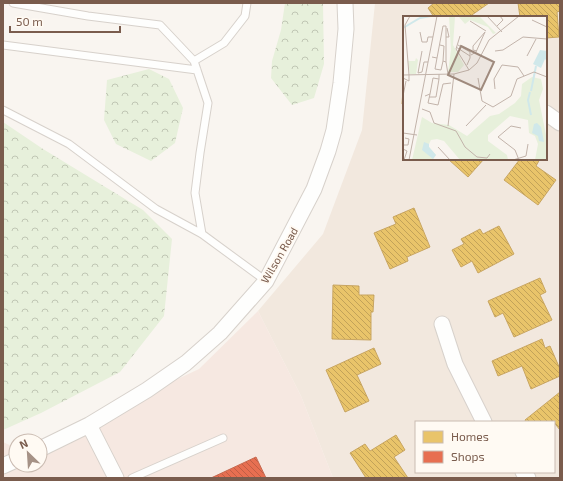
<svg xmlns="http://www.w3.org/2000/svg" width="563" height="481" font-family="'Exo 2',sans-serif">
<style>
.residential{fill:#f2e8de;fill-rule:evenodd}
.commercial{fill:#f6e8e1}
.forest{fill:url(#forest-crowns)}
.homes{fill:url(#homes-back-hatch);stroke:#c8a561}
.shops{fill:url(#shops-back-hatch);stroke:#c66950}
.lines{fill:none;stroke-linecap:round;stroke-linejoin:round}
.lane-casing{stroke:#d7d1cb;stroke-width:9}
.street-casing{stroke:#d7d1cb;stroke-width:17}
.lane{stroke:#fefefd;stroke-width:7}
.street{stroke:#fefefd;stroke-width:15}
.labels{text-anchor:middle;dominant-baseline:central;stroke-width:4;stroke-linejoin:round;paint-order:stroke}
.street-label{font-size:11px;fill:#7a5c4d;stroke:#fffaf3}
.inset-river{fill:none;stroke:#d0e8ea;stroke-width:2}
.inset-road{fill:none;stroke:#c2b3aa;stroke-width:1}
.view{fill:#9f8a7d;fill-opacity:0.15;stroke:#9f8a7d;stroke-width:2}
.inset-edge{fill:none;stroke:#7a5c4d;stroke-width:2}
</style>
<defs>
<pattern id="forest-crowns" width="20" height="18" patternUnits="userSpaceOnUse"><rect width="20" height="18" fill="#e7f0db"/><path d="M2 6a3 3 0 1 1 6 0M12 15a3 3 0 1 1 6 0" fill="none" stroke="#c0c6b4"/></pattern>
<pattern id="homes-back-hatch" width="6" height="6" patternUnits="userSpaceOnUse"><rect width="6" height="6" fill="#e9c46a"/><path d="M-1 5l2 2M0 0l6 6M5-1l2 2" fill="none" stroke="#c2a259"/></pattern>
<pattern id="shops-back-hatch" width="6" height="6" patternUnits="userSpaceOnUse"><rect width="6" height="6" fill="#e76f51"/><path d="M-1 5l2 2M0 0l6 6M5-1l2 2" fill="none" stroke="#c05e45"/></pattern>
</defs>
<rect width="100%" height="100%" fill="#f9f5f0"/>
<path class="residential" d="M375 3H560V478H333L301 396 258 311 323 234 362 130ZM404 17H546V159H404ZM416 422H554V472H416Z"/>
<path class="commercial" d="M258 311 301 396 333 478H3V442L16 448V465H40V456L103 414 199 369Z"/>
<path class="forest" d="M285 3H323L324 64 314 98 292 105 271 78 272 61 281 30Z
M149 69 169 79 183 108 175 143 151 161 116 144 104 120 107 80Z
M3 122 43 149 143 210 172 239 164 316 120 372 41 413 3 430Z"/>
<path class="homes" d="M434 3H489L469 17H434L428 8Z
M518 3H560V11L557 12 559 37 546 38V17H520Z
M404 76V104H402Z
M448 159H484L468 177Z
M520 159H540L536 166 556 180 538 205 504 180Z
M414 208 430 247 407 257 408 261 390 269 374 233 396 224 393 217Z
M499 226 514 254 478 273 472 261 461 267 452 250 464 244 461 239 480 229 483 234Z
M540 278 546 292 540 295 552 320 514 337 503 313 495 317 488 301Z
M333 285 359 286V295H374L373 312H371V340L332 339Z
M542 339 545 348 550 346 560 369V376L531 389 522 366 498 376 492 361Z
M374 348 381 364 357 375 369 401 345 412 326 370Z
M560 392V430L552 420 550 422H526L525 420Z
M396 435 405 450 394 457 408 478H366L350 453 365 444 370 451Z"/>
<path class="shops" d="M256 457 266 478H211Z"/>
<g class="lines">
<defs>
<path id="lane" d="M13 3 88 16 160 25 194 61 208 103 200 153 195 193 202 234
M3 45 197 70
M194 61 224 43 245 16 247 3
M3 110 69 144 156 209 202 234 266 281
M132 478 223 438"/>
<path id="street" d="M546 113 560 123
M442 324 455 364 484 422
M89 425 116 478
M40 449 89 425 147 390 186 363 220 333 266 281 314 189 328 151 334 130 341 83 346 29 345 3
M3 466 16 460
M523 472 528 478"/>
</defs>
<use href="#lane" class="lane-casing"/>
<use href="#street" class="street-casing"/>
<use href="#lane" class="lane"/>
<use href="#street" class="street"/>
</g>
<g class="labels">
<g class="street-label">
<text transform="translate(279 255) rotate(-60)">Wilson Road</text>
</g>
</g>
<g transform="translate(403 16)">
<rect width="144" height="144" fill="#f9f5f0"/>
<path d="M129 61 138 63 140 73 136 84 144 124V144H132L135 128 132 120 126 117 125 104 107 100 85 119V125L104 139 105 144H57L41 125 34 123 28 124 26 128V131L33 139 30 143 9 144 19 101 29 107 46 109 64 120 87 100 96 98 112 87 118 80 119 68Z" fill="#e7f0db"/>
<path d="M46 0H76L93 17 90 18 85 11 67 4 62 8 56 1H52L50 29 61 49 55 56H45L48 34ZM13 42 15 44 13 58H7L5 45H12Z" fill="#e7f0db"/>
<path d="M137 34 144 35V45L142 43 138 52 130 48ZM134 107 138 111 141 126 136 125 135 120 129 117 131 108ZM21 126 26 128V131L33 139 30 143 19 134Z" fill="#d0e8ea"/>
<path class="inset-river" d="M0 12 17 2 28 0M128 75 133 50M127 76 125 84 128 99"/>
<path class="inset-road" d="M84 0 99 16M129 4 144 11M67 5 83 15M94 10 100 4 97 0M17 16 19 26H24L25 21H30M57 20 53 33 66 54M43 21H46L44 12M37 29 41 30 40 45M55 29 67 36V42L64 49M53 31 67 40M74 35 70 34V30L82 16M92 35 100 34 120 21 144 23M68 39 73 36 82 16M124 40 133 23M29 41 34 42 32 53 38 54 40 45 43 46 45 58M34 42 40 10H43V46M15 57 19 35M15 57 19 56 21 46H25M0 59 51 58 66 54 74 47 86 24 116 0M6 59 2 9 7 0M0 62 6 65V59M75 62 79 85 90 91 108 80 114 63 131 56 144 61M92 73 91 63 99 49 115 51 121 60M27 78 25 87 35 89 40 68 48 67M0 80 3 65M22 80 27 78 30 62 36 63V58M26 81H33L36 63M19 93 27 96 31 107 53 115 62 131 74 141 84 142 87 138M45 110 51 58M63 110 83 89M0 117 14 119M0 129H5L6 123 2 122M35 131 47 144M0 133 4 135 1 144M6 144 34 0M110 144 123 140 125 128M116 144 112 134 95 121 108 110 118 112"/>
<path class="view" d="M58 30 91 46 78 74 45 59Z"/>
<rect width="144" height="144" class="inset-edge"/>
</g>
<rect width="563" height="481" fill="none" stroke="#7a5c4d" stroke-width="8"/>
<rect x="415" y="421" width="140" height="52" fill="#fffaf3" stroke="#cabbb1"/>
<rect x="423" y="431" width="20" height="12" fill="#e9c46a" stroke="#cabbb1"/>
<text x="451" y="441" font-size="12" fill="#7a5c4d">Homes</text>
<rect x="423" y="451" width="20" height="12" fill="#e76f51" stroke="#cabbb1"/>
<text x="451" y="461" font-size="12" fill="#7a5c4d">Shops</text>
<g transform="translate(28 453) rotate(335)"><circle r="19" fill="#fffaf3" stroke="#cabbb1"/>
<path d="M0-3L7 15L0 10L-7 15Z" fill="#a69286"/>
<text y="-6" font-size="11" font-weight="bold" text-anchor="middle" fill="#7a5c4d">N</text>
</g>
<path d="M10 26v6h110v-6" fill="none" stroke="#7a5c4d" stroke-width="2"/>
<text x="16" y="26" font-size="12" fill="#7a5c4d" stroke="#fffaf3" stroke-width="3" paint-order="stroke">50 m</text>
</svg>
